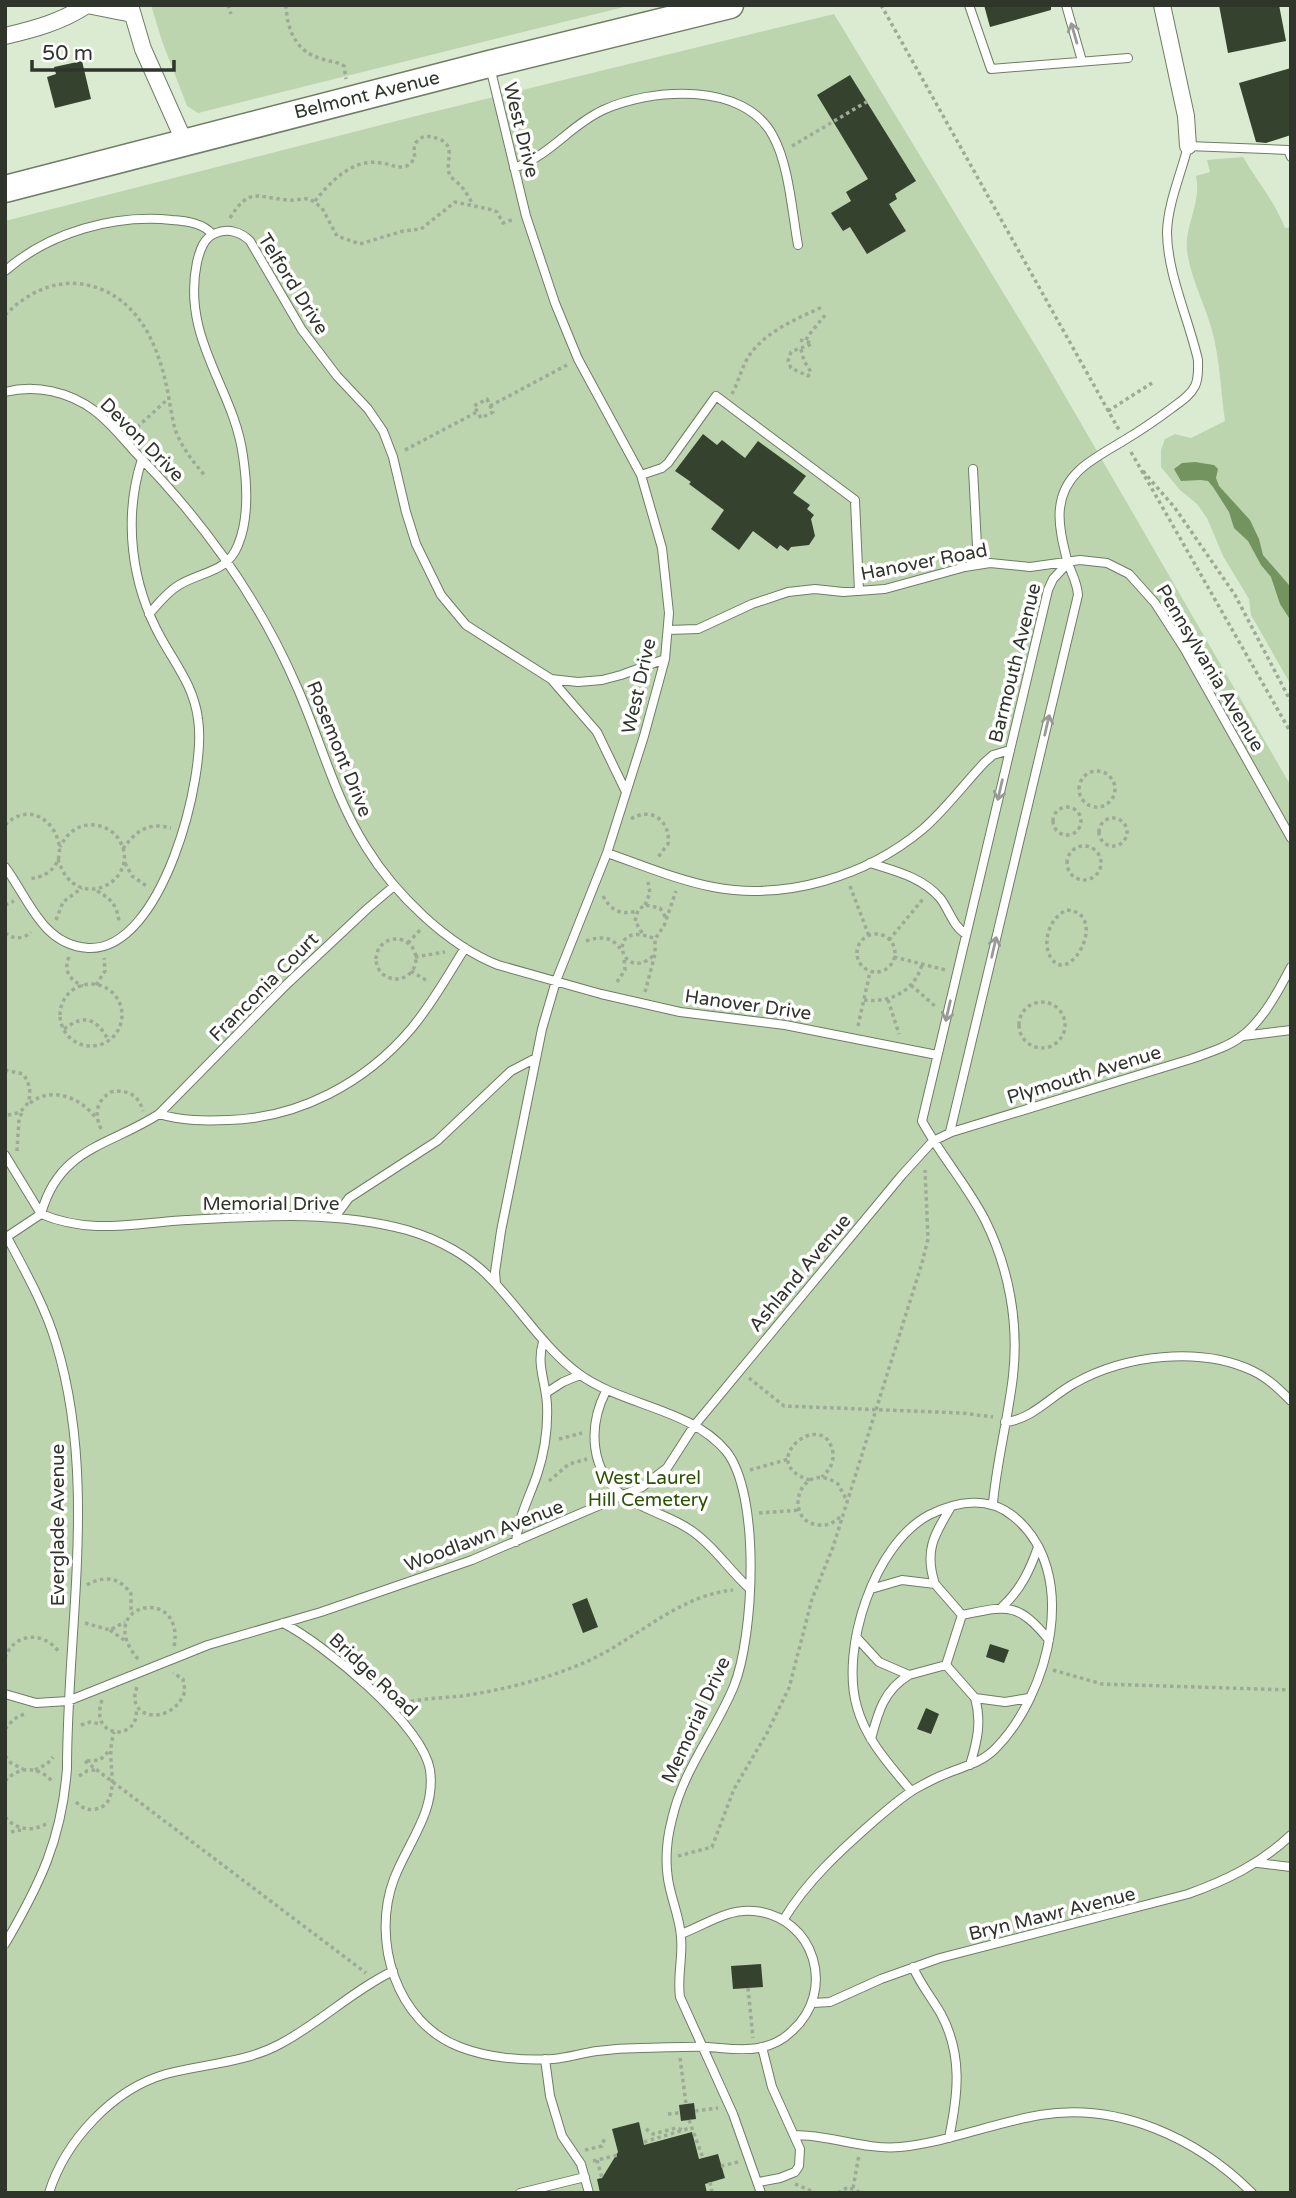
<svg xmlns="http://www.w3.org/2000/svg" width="1296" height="2198" font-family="'Varela Round',sans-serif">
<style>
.green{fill:#bdd5af}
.water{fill:#73945f}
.building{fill:#35422d}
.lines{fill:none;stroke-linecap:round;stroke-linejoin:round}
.service-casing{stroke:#6e7d66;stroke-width:10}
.minor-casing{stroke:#6e7d66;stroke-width:18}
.primary-casing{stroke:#6e7d66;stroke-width:29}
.path{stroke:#9daa96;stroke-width:3.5;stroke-dasharray:3.5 3.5;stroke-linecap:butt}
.service{stroke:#fff;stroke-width:8}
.minor{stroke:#fff;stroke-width:16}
.primary{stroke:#fff;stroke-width:26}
.oneway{stroke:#979a95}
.labels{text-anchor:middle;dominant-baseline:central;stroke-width:7;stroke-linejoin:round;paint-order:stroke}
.street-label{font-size:19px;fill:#2f352b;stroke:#fff}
.park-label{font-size:19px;fill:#2a5300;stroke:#fff}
</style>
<rect width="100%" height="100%" fill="#daebd1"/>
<path class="green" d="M151 5H632L198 113 187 106 162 41Z
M834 14 1046 363 1291 786V2193H5V221L416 116Z
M1243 157C1257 181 1275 202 1285 228L1291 227V685L1251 615 1249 599 1223 556 1207 518 1197 504 1180 490 1161 467V450L1165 439 1175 434 1191 438 1225 421C1221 393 1220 362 1213 334 1206 306 1191 280 1187 251 1184 226 1202 202 1196 176L1210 172 1207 160Z"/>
<path class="water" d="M1195 462 1214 465 1218 469 1216 478 1219 486 1250 520 1259 539 1263 555 1289 585 1291 621 1280 604 1271 577 1261 565 1248 541 1234 528 1229 512 1213 487 1208 481 1201 480 1181 481 1174 469 1182 463Z"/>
<path class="building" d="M984 5H1051V10L990 27Z
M1219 5H1279L1286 41 1228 53Z
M82 61 91 99 55 108 47 77 56 74 54 67Z
M1291 68V135L1266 143 1256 142 1239 83Z
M850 75 916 181 895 194 897 199 889 204 906 231 867 254 850 227 843 231 831 213 851 201 846 192 868 179 817 95Z
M703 434 717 445 722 440 745 458 758 441 806 476 793 493 810 505 807 509 814 515 811 519 815 536 809 545 791 547 788 551 780 545 777 549 753 531 739 550 711 529 724 510 689 484 691 482 675 471Z
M587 1598 598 1627 583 1633 572 1604Z
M990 1644 1009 1650 1004 1663 986 1657Z
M926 1708 939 1714 931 1734 917 1729Z
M761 1964 763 1987 733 1989 731 1966Z
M694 2103 696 2119 681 2121 679 2105Z
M639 2122 644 2145 692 2132 699 2159 718 2154 725 2178 705 2184 707 2193H600L597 2179 602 2178 618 2152 612 2129Z"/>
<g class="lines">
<defs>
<path id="service" d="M969 5 991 69 1128 58
M1066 5 1082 61
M490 67 526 216 555 303 578 359 641 475 662 548 669 613 665 659 644 736 607 853 556 981 542 1029 501 1231 495 1272 496 1284
M514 168C551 155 569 126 603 110 651 88 744 81 773 136 789 165 792 212 798 245
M5 271C49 232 115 214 172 220 186 221 203 223 212 234
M5 392C36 384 70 392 95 411 111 423 123 439 136 453 203 521 259 599 297 687 321 741 334 796 366 847 395 894 447 945 498 965L601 994 680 1012 785 1025 937 1055
M973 469 978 565
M641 475 662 468 668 463 716 396 855 500 859 591
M149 614C158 604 167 592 179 585 202 571 227 573 238 545 249 519 247 483 243 456 234 388 181 339 197 262 200 250 204 237 216 233 228 228 241 232 250 241L302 330 337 376 368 409 383 431 393 457 406 512 416 544 441 595 466 625 551 679 578 682 602 680 621 675 665 659
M668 630 698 629 752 604 788 592 815 589 843 592 885 589 965 567 990 563 1030 567 1080 560 1107 563 1129 574 1155 603 1184 648 1291 838
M551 679 597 732 626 792
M607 853C642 865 677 880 713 887 786 901 867 876 923 829 946 809 964 784 985 762L993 755 1010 750
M870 863C895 871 922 877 940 898 949 909 953 927 966 934
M5 867C29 899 42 945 88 948 162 952 207 776 198 719 194 687 176 665 161 638 131 584 123 518 142 459
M1243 1036 1291 1030
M159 1114C182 1121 205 1121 229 1120 299 1118 365 1083 411 1029 432 1004 448 975 465 948
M950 1132 1078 595C1077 581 1071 573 1067 560 1063 544 1058 524 1060 508 1064 471 1096 458 1123 441 1140 431 1156 420 1172 408 1180 402 1190 396 1195 386 1199 378 1198 369 1198 360 1189 320 1167 273 1167 232 1168 203 1181 174 1188 146L1288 150 1291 157
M5 1155 41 1214
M41 1214C59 1147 110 1146 159 1114L286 985 367 909 394 886
M335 1217 349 1198 437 1141 511 1071 536 1058
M5 1238 41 1214C91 1235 134 1223 186 1220 259 1216 335 1210 407 1230 438 1239 470 1256 492 1280 522 1311 544 1348 579 1374 623 1406 690 1408 726 1451 761 1494 754 1636 734 1686 715 1732 683 1770 672 1819 667 1838 665 1859 668 1879 671 1899 680 1918 681 1937 683 1958 677 1977 680 1997L733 2114 761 2193
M606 1391C588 1426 589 1472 625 1497 646 1511 671 1516 692 1531 714 1546 729 1570 749 1588
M546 1393 563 1382 580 1375
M1005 1422C1032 1420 1052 1395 1075 1383 1125 1355 1200 1346 1253 1371 1268 1378 1280 1390 1291 1401
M993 1503C997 1460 1008 1419 1013 1376 1019 1323 1009 1268 985 1220 967 1185 941 1156 922 1121L1048 590 1053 579 1068 563
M516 1542C518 1518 529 1498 537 1475 544 1454 548 1428 547 1405 546 1382 536 1365 543 1342
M935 1584C924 1551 934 1535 951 1507
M871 1589 902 1580 935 1584 962 1615
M1003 1606C1021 1589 1030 1570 1038 1547
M283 1623C324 1644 422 1724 430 1770 436 1812 408 1842 394 1879 371 1940 396 2023 460 2047 488 2058 524 2061 553 2059 568 2058 582 2053 597 2051 612 2049 627 2048 641 2048 663 2048 686 2046 708 2047 724 2048 742 2051 758 2048 770 2046 783 2040 792 2031 837 1991 815 1917 754 1911 728 1908 705 1925 681 1934
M856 1637 879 1662 909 1675 946 1665
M5 1694 36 1703 68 1701 208 1645 321 1612 472 1560 642 1487 667 1468 694 1426 902 1175 933 1141 952 1132 1191 1059C1208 1053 1228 1047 1242 1036 1263 1020 1279 990 1291 967
M1029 1698 1005 1702 975 1698 946 1665 962 1615C1007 1606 1017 1601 1049 1640
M871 1739C878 1712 884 1690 909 1675
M970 1765C977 1742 982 1722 975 1698
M1258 1863 1291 1867
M784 1919C807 1881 840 1851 873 1822 886 1811 900 1798 915 1789 924 1784 933 1779 943 1775 961 1767 980 1764 995 1749 1049 1695 1082 1571 1013 1516 988 1496 957 1501 929 1515 874 1544 840 1649 857 1707 866 1740 890 1765 911 1791
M5 1944C40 1884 62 1839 67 1768 67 1628 98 1480 56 1343 45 1306 25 1271 7 1237
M913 1967C920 1984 932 1998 941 2014 963 2055 958 2095 949 2138
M813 2003 830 2002 881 1979 940 1958 1188 1894C1227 1880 1260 1864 1291 1835
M545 2059 550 2096 562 2136 581 2164 589 2193
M795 2135C831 2135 864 2150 900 2147 948 2142 993 2123 1040 2115 1119 2102 1197 2138 1252 2193
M759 2182 780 2178 795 2172 799 2166 800 2149 772 2087 762 2047
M49 2193C65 2141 113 2089 166 2074 203 2064 245 2063 280 2044 320 2023 352 1991 393 1971
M520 2193 585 2177"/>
<path id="minor" d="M87 5 132 14
M130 5 143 49 185 143
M1162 5 1186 116 1188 146
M5 36C35 29 61 22 87 5"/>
<path id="primary" d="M5 189 489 64 730 5"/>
</defs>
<use href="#service" class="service-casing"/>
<use href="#minor" class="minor-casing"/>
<use href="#primary" class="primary-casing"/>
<path class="path" d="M228 5 231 14
M286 5C287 30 296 52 322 59 330 62 336 61 344 66L346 79
M881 5 1119 430
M792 146 868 101
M315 201C331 181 353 158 381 163 392 164 398 170 409 165L415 158C413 146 414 141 425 136 465 140 441 163 451 177 453 179 459 184 460 185 465 190 469 198 473 204
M230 218C249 187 257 197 287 200 295 201 302 198 310 199L322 208 337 236 360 244 403 231 421 229 455 202 493 210 497 212 503 223 514 219
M5 315C26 294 52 280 82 284 133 292 156 338 166 384 170 400 171 417 176 432 183 449 194 463 206 477
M800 340 812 343C805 348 798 348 791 352L788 361 791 368 808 376 811 372 804 361 801 349
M806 340 808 336 826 314
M732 394C739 381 742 365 751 353 768 330 797 319 822 307
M487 399 493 412 481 418 474 406Z
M490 406 567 365
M1108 411 1152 383
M132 432 169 398
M405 450 477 412
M1131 452 1291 733
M1143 471 1175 508 1235 595 1291 702
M1079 789a18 18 0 1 1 36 0a18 18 0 1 1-36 0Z
M1053 821a14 14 0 1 1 28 0a14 14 0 1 1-28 0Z
M1099 832a14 14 0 1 1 28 0a14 14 0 1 1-28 0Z
M631 819C651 806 671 821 668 844L658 857
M5 825C47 784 91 873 28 879
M1067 863a17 17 0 1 1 34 0a17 17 0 1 1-34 0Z
M123 849C136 830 149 822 171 828
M58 859C75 918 146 879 118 838 111 829 100 824 89 825 75 826 66 835 60 847
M125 863 132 876 148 887
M850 886 869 936
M97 891C111 898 118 907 119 923
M603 896C610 909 620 916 636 911
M5 905 14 901
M645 905 650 893 648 882
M1067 910C1110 913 1070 988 1051 958 1041 942 1050 917 1067 910Z
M56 920 63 902 82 888
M5 933C14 940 24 939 31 932
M642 933 635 921 638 910 645 905 660 908 666 918
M857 953a19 19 0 1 1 38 0a19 19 0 1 1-38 0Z
M376 959a20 20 0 1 1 40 0a20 20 0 1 1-40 0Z
M889 940 923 899
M586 941C601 936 612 936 621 950
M408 943 421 929
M653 956C620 985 604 917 655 939
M69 957C63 971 70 980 83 986
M415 957 445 952
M894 957 946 970
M411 971 429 982
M617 982 625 970 624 958
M60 1015a31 31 0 1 1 62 0a31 31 0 1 1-62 0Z
M96 985 105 971 104 958
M911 985 936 1007
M645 992 655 954V939L664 926 676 891
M864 1000C891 1003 915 991 922 964
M888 1000 899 1034
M1019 1025a23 23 0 1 1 46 0a23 23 0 1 1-46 0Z
M858 1026 870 972
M64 1029C85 1013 97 1019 109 1041
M5 1070 23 1074C37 1093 29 1115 5 1115
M30 1103C52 1086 80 1097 96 1118
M101 1129C94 1114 96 1101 111 1092 127 1089 139 1095 143 1111
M17 1151 19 1119 23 1110
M749 1378 784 1406 962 1413 993 1417
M559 1439 582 1433
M750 1470 789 1459
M810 1480C752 1463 825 1405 833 1453 834 1464 829 1470 822 1477
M549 1481 569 1464 587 1459
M759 1513 799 1510
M840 1517C833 1523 828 1526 819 1525 781 1522 799 1457 838 1484L846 1499
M87 1585C104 1575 120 1577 131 1594V1613
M85 1623 110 1630 125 1622
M110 1630 124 1640
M5 1658C14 1632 44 1631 59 1652
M138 1659C91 1604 186 1583 174 1647
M1053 1670 1102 1684 1291 1690
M137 1687C124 1720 173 1727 185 1691L183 1679 173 1673
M102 1700C88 1740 141 1742 136 1708
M404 1703C423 1698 443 1698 462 1696 502 1690 543 1680 581 1664 633 1643 675 1596 733 1590
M81 1725 90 1722 100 1724
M5 1729 14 1719 26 1713
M5 1756 11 1763 23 1769
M85 1761 366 1973
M87 1761 100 1760 110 1750
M35 1770 47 1764 53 1757
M79 1776 87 1771 96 1770
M5 1781C19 1766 38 1766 52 1781
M76 1802C82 1808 88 1811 96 1809 121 1804 109 1766 111 1749 111 1743 113 1737 114 1732
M5 1817C17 1830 31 1832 46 1824
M11 1832 21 1830
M678 1856 712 1847 734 1789 767 1733 789 1688 812 1599 833 1547 922 1263 928 1239 925 1170
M748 1988 753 2038
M680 2058 686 2104
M695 2111 718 2108
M668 2114 679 2113
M689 2120 703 2158
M646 2129 653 2134 676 2128 683 2130
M644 2142 690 2128
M585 2150 602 2146 605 2137
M597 2160 602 2178
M593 2161 618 2155
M721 2166 738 2162
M710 2182 712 2193
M795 2184 816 2193
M853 2188 859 2155
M838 2193 848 2187 861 2193"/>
<use href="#service" class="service"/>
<use href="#minor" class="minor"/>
<use href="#primary" class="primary"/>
</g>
<defs><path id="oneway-shaft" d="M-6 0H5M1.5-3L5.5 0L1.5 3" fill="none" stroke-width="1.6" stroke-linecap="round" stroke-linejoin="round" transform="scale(1.75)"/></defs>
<g class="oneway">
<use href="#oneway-shaft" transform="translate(1074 33) rotate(-106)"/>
<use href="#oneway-shaft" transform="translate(1047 725) rotate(-77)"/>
<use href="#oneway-shaft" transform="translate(1000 790) rotate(103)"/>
<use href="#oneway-shaft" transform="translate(994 947) rotate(-77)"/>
<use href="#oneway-shaft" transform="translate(948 1011) rotate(103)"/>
</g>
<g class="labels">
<g class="street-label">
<text transform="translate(367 95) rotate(-14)">Belmont Avenue</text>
<text transform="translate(521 130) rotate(76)">West Drive</text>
<text transform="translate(293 284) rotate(58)">Telford Drive</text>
<text transform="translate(142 440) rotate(45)">Devon Drive</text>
<text transform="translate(924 562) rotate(-11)">Hanover Road</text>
<text transform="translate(1015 663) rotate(-76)">Barmouth Avenue</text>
<text transform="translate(1210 668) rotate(59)">Pennsylvania Avenue</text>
<text transform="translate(639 686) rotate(-77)">West Drive</text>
<text transform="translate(339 749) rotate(68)">Rosemont Drive</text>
<text transform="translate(264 987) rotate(-45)">Franconia Court</text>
<text transform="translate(748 1005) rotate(8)">Hanover Drive</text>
<text transform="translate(1084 1075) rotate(-17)">Plymouth Avenue</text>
<text x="271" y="1204">Memorial Drive</text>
<text transform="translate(800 1273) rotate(-50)">Ashland Avenue</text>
<text transform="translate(58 1525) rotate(-90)">Everglade Avenue</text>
<text transform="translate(484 1536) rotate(-21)">Woodlawn Avenue</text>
<text transform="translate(373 1675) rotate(43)">Bridge Road</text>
<text transform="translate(696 1720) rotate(-65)">Memorial Drive</text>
<text transform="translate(1052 1914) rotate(-14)">Bryn Mawr Avenue</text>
</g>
<g class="park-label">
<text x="648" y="1478">West Laurel<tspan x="648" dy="22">Hill Cemetery</tspan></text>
</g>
</g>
<rect width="1296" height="2198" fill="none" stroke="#2f352b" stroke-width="14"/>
<path d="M32 60v10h142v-10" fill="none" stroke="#2f352b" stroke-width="3.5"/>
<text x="42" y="60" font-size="21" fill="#2f352b" stroke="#ffffff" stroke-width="5" paint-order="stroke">50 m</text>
</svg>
